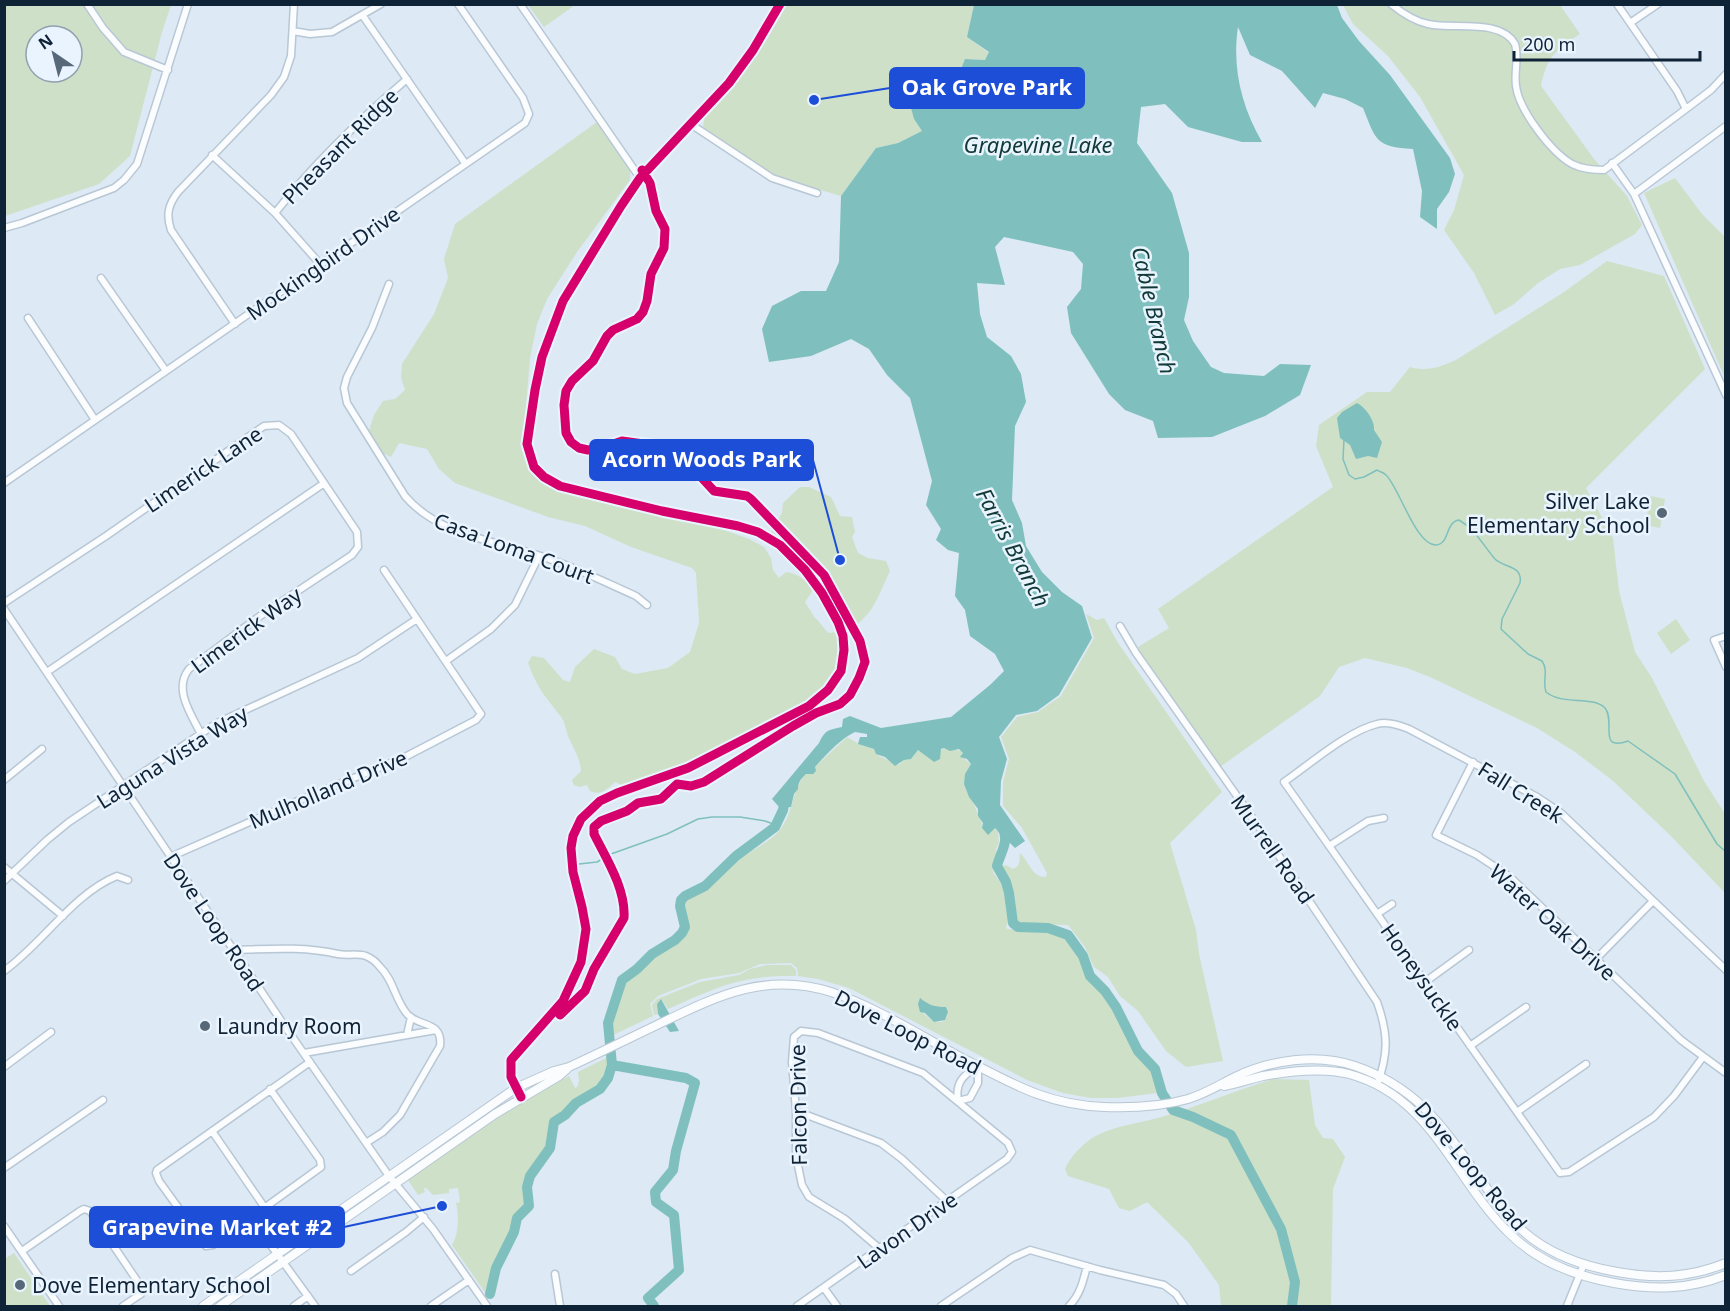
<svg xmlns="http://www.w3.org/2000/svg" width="1730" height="1311" font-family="'Noto Sans',sans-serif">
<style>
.green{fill:#cee0c8;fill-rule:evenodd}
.water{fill:#7fc0be}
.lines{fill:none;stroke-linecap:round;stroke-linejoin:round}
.stream{stroke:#7fc0be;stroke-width:1.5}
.river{stroke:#7fc0be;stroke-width:10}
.minor-casing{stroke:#b8c7d5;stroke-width:9}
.major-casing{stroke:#b8c7d5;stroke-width:10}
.minor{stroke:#fafcfd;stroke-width:6}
.major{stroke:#fafcfd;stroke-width:8}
.cycleway-casing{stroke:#eaf4ff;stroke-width:13}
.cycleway{stroke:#d6006c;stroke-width:9}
.poi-dot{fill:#576878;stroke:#eaf4ff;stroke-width:2}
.labels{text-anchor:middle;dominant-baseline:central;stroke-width:5;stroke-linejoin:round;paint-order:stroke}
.street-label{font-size:21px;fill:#0f2336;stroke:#eaf4ff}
.poi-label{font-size:21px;fill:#0f2336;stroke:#eaf4ff;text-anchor:start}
.water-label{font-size:22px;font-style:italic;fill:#113a37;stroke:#eaf4ff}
.leader{fill:none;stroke:#1d4ed8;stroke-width:2}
.callout-dot{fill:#1d4ed8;stroke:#eaf4ff;stroke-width:2}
.callout{fill:#1d4ed8;stroke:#1d4ed8;stroke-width:2}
.callout-label{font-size:22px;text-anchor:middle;font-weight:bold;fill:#fff}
</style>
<rect width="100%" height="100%" fill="#dde9f4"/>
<path class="green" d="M4 5H171L162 32 130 156 99 184 5 216ZM36 36H72V72H36Z
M528 5H575L544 27Z
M785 5H974L967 37 989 53 985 60 965 59 948 102 937 107 917 92 914 119 923 131 898 143 876 148 841 196 787 180 769 173 709 134 703 126 705 117 735 81Z
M1343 5H1560L1580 34C1555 50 1547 57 1541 86L1594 159 1627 196 1642 225 1635 234 1580 265 1560 269 1538 283 1514 304 1495 315 1474 273 1444 230 1454 210 1464 175 1420 97 1388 56 1353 24Z
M597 122 630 169V180L577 252 547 299 537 324 530 358 523 441 526 458 530 466 543 481 565 492 710 525 749 539 764 547 771 558 773 570 779 578 786 572C797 573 808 581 813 590L805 602C808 608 812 611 814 617 821 622 822 628 829 633L836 632C841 651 839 669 827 684 813 702 789 712 770 722 722 748 675 773 622 785L615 782C608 789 600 796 590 791L587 785 580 787 574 785 572 780 581 771C580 757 573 748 568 736 566 730 565 723 562 718 546 697 538 690 528 663L532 656 544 658 563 680 570 682 575 667 594 649 615 657 622 669 635 674 668 668 690 652 699 623 696 573 692 568 631 547 585 526 548 517 455 483 439 469 427 449 399 443 391 457 383 453 369 431 374 415 383 401 395 399 405 390 401 378 402 364 434 314 448 278 444 259 455 224Z
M1675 178 1702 214 1725 237V378L1644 193Z
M1607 261 1664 276 1705 369 1586 488 1613 538 1619 591 1635 652 1652 678 1704 781 1725 814V893L1671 836 1612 780 1575 752 1537 728 1430 677 1407 668 1365 658 1339 667 1320 696 1217 769 1141 654 1138 647 1169 628 1158 609 1333 487 1316 446 1319 425 1367 392H1390L1410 367C1427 372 1440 367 1456 360L1564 292Z
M800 487H809L831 497 840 516 852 517 855 532 852 537 858 553 868 558 886 561 890 571C876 600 875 613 847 632 825 588 811 562 771 532L782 513 783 503Z
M1651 496 1665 499 1660 528 1645 525Z
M1086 614 1097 620 1104 618 1118 643 1222 792 1170 843 1196 930 1199 954 1223 1061 1186 1067 1166 1051 1138 1011 1120 996 1108 977 1094 967 1085 947 1068 925 1026 924 1020 923 1017 919 1014 892 1001 866 1006 865 1013 869C1021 866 1019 860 1020 853 1028 860 1032 878 1046 877L1047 873 1022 828 1003 806V782L1009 759 1001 737 1017 717 1038 712 1061 696 1094 638Z
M1676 619 1690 640 1671 654 1657 633Z
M847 737 861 745 874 749 879 756 899 765 904 760 911 759 918 750 927 755 930 760 944 748 962 751 963 758 971 764C958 792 970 790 978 814 980 820 983 822 982 828H995L998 831 999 843 996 849 997 853 992 867 994 874 1002 885 1010 917 1006 927 1007 929 1044 931 1060 936 1070 942 1082 961 1087 975 1093 985 1106 995 1117 1016 1126 1037 1153 1069 1158 1093 1117 1098H1091L1063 1093 1027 1080 849 988 818 979 798 976 797 968 791 963 760 964 739 973 701 979 658 996 650 1004 653 1016 609 1037 611 1016 617 1005 619 993 624 982 638 973 655 955 676 944 688 930 685 902C689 895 701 894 708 889 712 886 714 883 717 879 724 871 734 864 741 858 754 848 769 843 779 831 794 814 791 790 806 774H813L815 767ZM925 1003 935 1007H946C949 1013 948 1019 941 1022H934L923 1013Z
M767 965H791L796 970V976C741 975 717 987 668 1009L661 999 657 1010 658 1014 654 1015 652 1005 657 999 700 982 739 975 750 969Z
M610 1056C615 1089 594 1087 576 1103 572 1106 570 1111 566 1114 562 1117 558 1119 554 1122L550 1148 530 1176 527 1187 529 1206 517 1218 514 1232 496 1269 494 1286 489 1298 452 1245C459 1234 459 1215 456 1203L460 1202 458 1188 449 1189V1193L433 1195 426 1188H424L425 1192 418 1195 408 1180 509 1109 569 1076 575 1088 577 1087 579 1081 578 1072Z
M1273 1079 1309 1080 1315 1125 1323 1138 1333 1139 1345 1157 1333 1189 1331 1306H1221L1219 1285 1188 1242 1147 1202 1130 1211 1119 1208 1109 1189 1068 1176 1065 1169C1070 1157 1081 1146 1092 1138 1112 1126 1136 1124 1158 1118 1197 1107 1235 1091 1273 1079Z
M14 1253 16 1256 50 1306H5V1261L6 1258Z"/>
<path class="water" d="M974 5H1337L1342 18 1359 41 1390 75 1450 158 1455 174 1449 192 1437 209V229L1420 217 1422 191 1413 149C1375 147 1376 140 1363 108L1345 99 1323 93 1315 108 1282 71 1250 55 1238 27C1232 67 1241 106 1262 142H1242L1188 127 1165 104 1141 107 1137 143 1172 193 1189 253V297L1184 320 1193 341 1211 367 1224 373 1264 376 1280 364 1311 365 1300 395 1265 416 1212 437 1158 438 1153 421 1125 410 1109 394 1071 333 1067 307 1081 289 1083 264 1073 252 1004 237 995 247 1005 285 977 283 980 314 987 337 1011 356 1021 374 1026 402 1015 426 1012 500 1022 523 1026 546 1042 572 1062 592 1082 606 1092 638 1059 695 1037 711 1016 715 999 737 1007 759 1001 781 1000 805 1025 841 1015 848 995 828 988 835 982 828 983 823 978 816V809L969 797 964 784 965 774 971 764 967 759 960 757 963 753 959 749 950 751 944 748 941 749 940 759 934 762 918 750 911 759 904 760 895 766 885 757 876 754 874 749 858 744 860 737H867V734L855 732C840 739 826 755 815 767L816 771 813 774H806C801 779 798 782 798 789L794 794 791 807 780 808 772 799 819 743C825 730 828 730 842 727L843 719 850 716 881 728 951 717 990 685 1004 671 995 654 970 636 965 610 955 596 959 553 948 550 936 540 941 529 926 505 932 481 910 398 887 375 869 349 851 339 811 356 769 362 762 329 772 306 801 291H826L839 262 841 196 876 148 898 143 922 131 914 119 907 93 917 92 937 107 948 101 965 59 985 60 989 52 967 37Z
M1357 403C1365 407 1375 420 1374 430L1382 442 1377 458 1368 456 1356 459 1350 445 1340 438 1337 418 1342 412Z
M920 998C929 1005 934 1007 946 1007L948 1012 945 1020 934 1022 925 1013 920 1012 918 1004Z
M661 999 679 1031 670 1032 658 1014 657 1004Z"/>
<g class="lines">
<path class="stream" d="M1344 439 1343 459 1349 475 1355 479 1364 477 1377 470C1380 472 1383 472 1386 475 1399 487 1416 546 1436 545 1450 544 1445 522 1459 520 1475 529 1483 545 1495 559 1504 568 1523 565 1520 583L1502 619 1501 629 1528 654 1542 661C1549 671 1542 681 1546 692 1563 706 1592 695 1605 708 1616 721 1597 752 1628 741L1675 774 1717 844 1726 852
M579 864 597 862 611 854 667 834 698 819 712 817H740L765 821 776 825"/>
<path class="river" d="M1001 826C1011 840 1000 853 997 866L1006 882 1009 893 1013 923 1018 927 1048 928 1068 935 1083 956 1090 976 1105 991 1116 1007 1138 1051 1155 1069 1162 1093 1173 1110 1193 1117 1231 1135 1281 1229 1295 1282 1292 1306
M490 1294 496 1268 514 1232 517 1218 529 1206 527 1187 530 1176 550 1148 554 1122 565 1115 576 1103 600 1089 608 1078 612 1065
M654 1306 648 1298 679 1270 674 1215 656 1202 655 1192 673 1170 676 1151 695 1083 686 1078 612 1065 608 1023 622 980 637 969 652 954 675 940 682 933 685 927 680 906 681 900 685 896 705 886 736 856 775 827 783 810 786 794"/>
<defs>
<path id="minor" d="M87 4 103 28 124 52 168 70
M520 4 640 178
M1391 4C1402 13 1414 21 1428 24 1454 30 1500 18 1515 44 1519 57 1514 72 1516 86 1519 110 1551 152 1572 164 1582 169 1594 170 1604 170L1686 109 1677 91 1617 4
M363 16 465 163
M1630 23 1658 4
M293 31 310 34 332 32 381 4
M1686 109 1711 90 1726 74
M692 125 772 178 817 193
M212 155 275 213 321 265
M1612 163 1634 194 1726 395
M1634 194 1726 126
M275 213C314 164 359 120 407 79
M4 228 22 223 114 188 124 180 137 164 188 4
M101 278 166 371
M389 284 372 328 347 377 344 388 347 403 405 496C440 538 506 542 555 561 583 571 609 584 636 596L647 605
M28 318 95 420
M235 324 171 230C166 215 168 205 178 192L271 95 284 77 291 56 294 4
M4 483 525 123 529 114 523 98 458 4
M4 603 106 536 264 426 279 425 291 434 357 532 358 547 352 555 260 616 189 669C173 689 191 714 201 734
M4 609 284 1025 389 1176 433 1229 487 1306
M1120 626 1136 653 1273 847 1377 1002C1388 1033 1389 1053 1377 1085
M1726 636 1714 640 1726 667
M446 661 491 629 515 605 539 556
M47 672 323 484
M1473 762 1436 835 1477 855 1510 877 1681 1040 1726 1073
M4 780 42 749
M1329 846 1368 821 1384 818
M170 857 293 803 405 757 476 720 481 714 384 570
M4 867 63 916
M4 881 47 840 69 822 217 723 358 658 417 619
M1377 914 1392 904
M232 950C267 949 304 946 338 954 347 956 357 953 366 956 371 958 377 963 380 967 394 980 395 1001 408 1015 420 1027 443 1021 440 1046L400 1115 383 1132 366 1143
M1596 959 1653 901
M4 971C42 944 74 893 117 876L128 880
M1425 982 1469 950
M407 1035 411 1017
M1470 1046 1526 1007
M304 1053 436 1030
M1703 1057 1674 1096 1654 1117 1569 1172 1560 1173 1284 782C1310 764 1348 731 1377 724 1387 721 1399 725 1409 729L1537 797 1561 813 1726 970
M978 1066V1083L970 1098 958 1101C955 1083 963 1075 978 1066Z
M4 1067 51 1032
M270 1089 320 1160 321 1167 213 1245 206 1246 159 1181 156 1173 157 1170 310 1062
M521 1097 511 1077V1060L563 1001 581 962 586 929 582 907 573 872 571 848 573 836 581 819 600 801 617 793 688 768 809 706 828 690 841 671 844 650 843 636 838 622 822 593 805 570 780 545 758 532 738 526 662 511 560 486 544 477 534 467 527 444 535 390 542 357 563 301 621 206 640 178 729 83 753 50 780 4
M796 1111 881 1143 902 1159 947 1201
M1517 1112 1586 1064
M212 1131 265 1208
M4 1168 103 1100
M251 1218 315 1306
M4 1226 59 1306
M22 1251 80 1211 84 1209 90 1211 142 1288 141 1294 123 1306
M351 1271 406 1232 424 1217
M555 1274 560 1306
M824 1288 837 1306
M294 1306 308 1296
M431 1306 469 1280
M797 1306 1007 1159 1012 1152 1008 1143 923 1073 818 1033 801 1031 794 1037 792 1062 796 1111V1156L802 1185 809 1197 845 1219 880 1249
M941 1306 1012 1258 1030 1250 1100 1270 1164 1285 1176 1294 1184 1306
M1069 1306C1080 1295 1083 1282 1087 1266
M1567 1306 1584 1264"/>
<path id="major" d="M1224 1086C1237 1084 1250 1079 1263 1076 1290 1071 1322 1067 1349 1074 1433 1097 1453 1179 1509 1233 1538 1262 1575 1276 1614 1283 1653 1290 1688 1290 1726 1275
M203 1306 516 1088 554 1071 569 1067C599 1053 628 1039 657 1025 715 997 765 971 831 992 874 1006 923 1037 964 1059 1013 1084 1047 1105 1104 1107 1132 1108 1160 1107 1188 1099 1205 1094 1219 1085 1235 1077 1270 1060 1317 1053 1355 1066 1422 1089 1446 1132 1486 1187 1497 1202 1509 1219 1523 1231 1550 1255 1583 1266 1617 1272 1656 1279 1689 1278 1726 1263
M220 1306 495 1114 559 1076 567 1069"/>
</defs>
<use href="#minor" class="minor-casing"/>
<use href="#major" class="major-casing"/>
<use href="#minor" class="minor"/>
<use href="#major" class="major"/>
<defs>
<path id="cycleway" d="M560 1015 585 991 594 969 624 918C626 889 606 858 594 834V827L601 821 627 811 638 803 661 799 677 784 691 786 704 782 793 726 816 713 840 704 850 695 859 678 865 662 860 641 824 575 751 499 747 496 714 491 690 465 669 457 651 445 622 441 599 449 588 450 579 448 571 442 566 433 564 405 566 391 572 381 593 361 607 336 613 330 637 319 643 312 647 301 651 274 664 248 665 229 656 211 650 183 642 170
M521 1097 511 1077V1060L563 1001 581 962 586 929 582 907 573 872 571 848 573 836 581 819 600 801 617 793 688 768 809 706 828 690 841 671 844 650 843 636 838 622 822 593 805 570 780 545 758 532 738 526 662 511 560 486 544 477 534 467 527 444 535 390 542 357 563 301 621 206 640 178 729 83 753 50 780 4"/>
</defs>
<use href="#cycleway" class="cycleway-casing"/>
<use href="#cycleway" class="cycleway"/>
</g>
<g class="poi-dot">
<circle cx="1662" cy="513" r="6"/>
<circle cx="205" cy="1026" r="6"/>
<circle cx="20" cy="1285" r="6"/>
</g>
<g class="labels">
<g class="street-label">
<text transform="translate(340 146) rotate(-45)">Pheasant Ridge</text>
<text transform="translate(323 263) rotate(-35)">Mockingbird Drive</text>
<text transform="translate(203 469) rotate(-34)">Limerick Lane</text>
<text transform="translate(514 548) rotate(20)">Casa Loma Court</text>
<text transform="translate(246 630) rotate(-36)">Limerick Way</text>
<text transform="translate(172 757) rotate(-32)">Laguna Vista Way</text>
<text transform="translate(328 789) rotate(-23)">Mulholland Drive</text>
<text transform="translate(1521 792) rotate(32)">Fall Creek</text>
<text transform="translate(1273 849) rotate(55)">Murrell Road</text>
<text transform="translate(214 922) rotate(56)">Dove Loop Road</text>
<text transform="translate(1553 922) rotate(42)">Water Oak Drive</text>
<text transform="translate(1422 977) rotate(55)">Honeysuckle</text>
<text transform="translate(908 1032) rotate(27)">Dove Loop Road</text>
<text transform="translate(798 1105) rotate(-91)">Falcon Drive</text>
<text transform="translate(1471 1166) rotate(50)">Dove Loop Road</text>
<text transform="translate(907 1230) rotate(-35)">Lavon Drive</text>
</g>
<g class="poi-label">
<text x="1650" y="501" text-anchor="end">Silver Lake<tspan x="1650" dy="24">Elementary School</tspan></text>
<text x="217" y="1026">Laundry Room</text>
<text x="32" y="1285">Dove Elementary School</text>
</g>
<g class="water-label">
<text x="1038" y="144">Grapevine Lake</text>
<text transform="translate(1155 310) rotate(77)">Cable Branch</text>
<text transform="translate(1014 547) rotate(62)">Farris Branch</text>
</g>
</g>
<path class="leader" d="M814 100L890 88M840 560L813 460M442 1206L344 1227"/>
<g class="callout-dot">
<circle cx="814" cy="100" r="6"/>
<circle cx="840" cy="560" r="6"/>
<circle cx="442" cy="1206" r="6"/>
</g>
<g class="callout">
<rect x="890" y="68" width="194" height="40" rx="6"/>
<rect x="590" y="440" width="223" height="40" rx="6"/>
<rect x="90" y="1207" width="254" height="40" rx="6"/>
</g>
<g class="callout-label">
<text x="987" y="95">Oak Grove Park</text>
<text x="702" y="467">Acorn Woods Park</text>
<text x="217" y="1235">Grapevine Market #2</text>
</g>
<rect width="1730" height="1311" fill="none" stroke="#0f2336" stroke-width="12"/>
<g transform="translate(54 54) rotate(325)"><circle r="28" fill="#eaf4ff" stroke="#92a0af" stroke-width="1.5"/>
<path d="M0-4.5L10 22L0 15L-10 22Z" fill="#576878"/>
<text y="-9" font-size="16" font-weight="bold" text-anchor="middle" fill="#0f2336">N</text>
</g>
<path d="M1514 51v9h186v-9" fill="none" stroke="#0f2336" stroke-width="3"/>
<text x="1523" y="51" font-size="18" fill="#0f2336" stroke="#eaf4ff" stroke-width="4.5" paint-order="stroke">200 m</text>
</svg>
